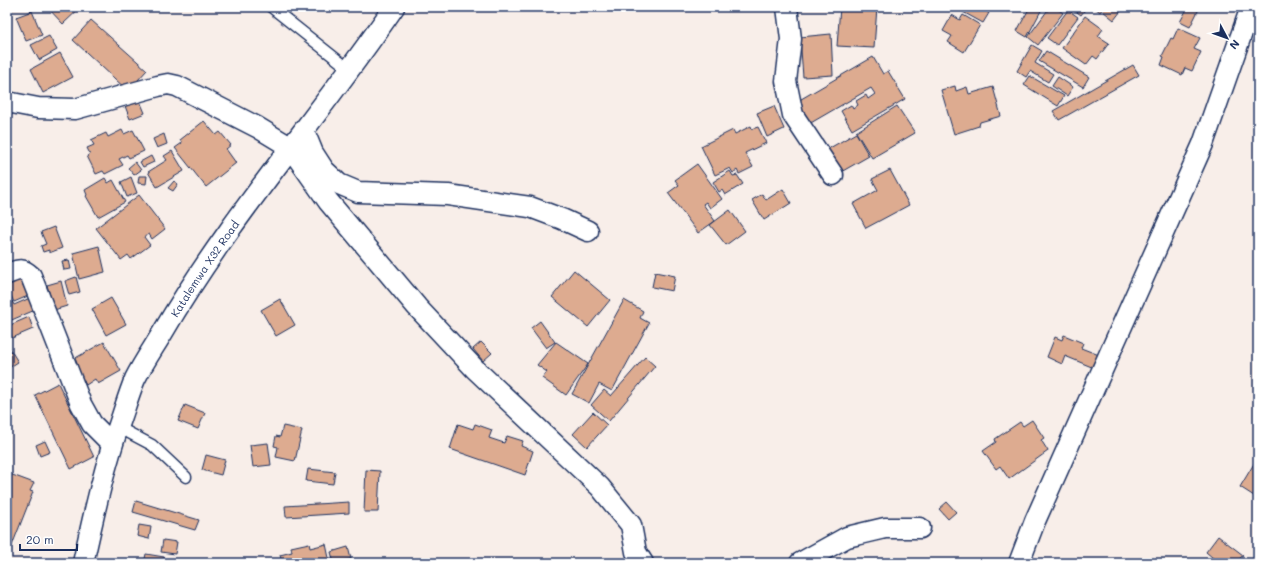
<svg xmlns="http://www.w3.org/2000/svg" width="1265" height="570" font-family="Mali,sans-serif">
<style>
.building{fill:#ddab90;stroke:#1b2f5e}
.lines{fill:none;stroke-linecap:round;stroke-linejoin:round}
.service-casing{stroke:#1b2f5e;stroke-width:13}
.minor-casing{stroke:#1b2f5e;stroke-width:23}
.service{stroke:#fff;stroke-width:10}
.minor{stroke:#fff;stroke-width:20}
.labels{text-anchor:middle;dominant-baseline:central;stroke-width:3;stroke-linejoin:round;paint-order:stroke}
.street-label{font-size:11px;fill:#1b2f5e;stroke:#fff}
</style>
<rect width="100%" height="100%" fill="#f8eee9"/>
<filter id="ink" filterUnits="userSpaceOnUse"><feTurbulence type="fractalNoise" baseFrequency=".025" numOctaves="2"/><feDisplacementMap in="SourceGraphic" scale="8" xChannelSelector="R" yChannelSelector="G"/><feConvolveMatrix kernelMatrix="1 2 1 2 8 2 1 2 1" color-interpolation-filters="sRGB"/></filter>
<g filter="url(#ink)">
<path class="building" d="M47 7H81L63 24Z
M840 7H877L874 48 837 46Z
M966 7H978L989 13 983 23 963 12Z
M1030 7H1043L1027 37 1017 31Z
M1050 7H1055L1063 13 1038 45 1028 37Z
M1070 7H1087L1081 15Z
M1094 7H1104L1100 12Z
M1106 7H1124L1114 20 1103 11Z
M1188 7H1200L1190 27 1180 22Z
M1068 10 1078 17 1057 45 1047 38Z
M32 11 42 35 26 41 16 17Z
M952 15 960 20 963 15 980 25 964 52 948 42 952 36 943 31Z
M1085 16 1103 29 1098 36 1109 43 1097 59 1093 56 1086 65 1062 48Z
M91 20 147 70 128 91 73 40Z
M1178 28 1200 38 1194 49 1201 52 1192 71 1185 68 1182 75 1161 65 1164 57 1162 56 1171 38 1173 39Z
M831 34 833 75 803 77 800 37Z
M49 36 57 50 39 60 31 45Z
M1032 45 1042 51 1035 63 1053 74 1048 82 1030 71 1026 77 1017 71Z
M1046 51 1089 77 1083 87 1039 61Z
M60 53 73 77 43 93 31 69Z
M873 57 883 74 888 71 905 99 852 130 841 111 851 105 853 109 858 105 856 101 866 95 868 99 875 94 871 88 809 124 796 102Z
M1133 65 1139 75 1059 120 1053 111Z
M1030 76 1064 96 1058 106 1024 85Z
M1058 77 1073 87 1067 96 1052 86Z
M955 86 956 91 967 87 969 94 993 87 1001 116 980 122 979 126 954 134 941 90Z
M140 101 145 113 130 119 125 106Z
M774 106 784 129 767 137 757 113Z
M897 106 915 133 872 158 856 132Z
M204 121 216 135 220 132 231 145 226 149 236 163 206 187 175 148 182 143 180 140Z
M751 126 752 129 758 127 766 143 745 153 753 167 739 174 737 170 733 173 730 168 715 175 701 146 733 130 735 134Z
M122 130 124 134 133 130 144 151 129 158 127 155 119 159 123 165 105 174 103 171 96 174 87 156 90 154 87 148 94 145 91 140 106 133 108 137Z
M856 133 869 156 841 172 828 149Z
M164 134 167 144 157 148 153 139Z
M172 151 184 171 157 187 148 172 167 160 164 156Z
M151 156 154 162 143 167 140 162Z
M135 162 141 170 134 175 128 168Z
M697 164 722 199 710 208 706 202 703 204 715 221 698 233 668 193 679 185 675 180Z
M890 170 909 205 866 228 853 204 878 190 872 179Z
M730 171 733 176 737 175 743 184 725 195 722 190 719 192 713 182Z
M139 176H147L146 184 138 183Z
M131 177 137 193 127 197 121 182Z
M105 178 108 183 113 180 125 202 98 217 86 196 87 195 85 190Z
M174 181 178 184 173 191 168 188Z
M783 189 791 203 764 220 752 200 762 194 766 200Z
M139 195 165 229 152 239 149 234 144 237 150 245 131 259 128 255 121 260 96 228Z
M730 210 745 231 726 245 710 225Z
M54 227 62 248 49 253V250L43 252 41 246 46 244 41 232Z
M99 246 105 272 79 279 73 253Z
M69 260 71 269 64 270 62 261Z
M574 270 610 300 588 327 552 297Z
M655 272 675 276 672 291 652 287Z
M18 275 28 296 14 302 11 296 7 298V281Z
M76 277 80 292 69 295 65 281Z
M61 281 67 306 54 310 47 285Z
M30 298 35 310 7 322V303L12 301 14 305Z
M111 298 126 324 106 335 92 309Z
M280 299 295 325 276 336 261 310Z
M624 300 643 311 640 318 649 323 612 391 599 384 589 403 572 394Z
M29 317 33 329 12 338 8 326Z
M540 321 555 342 546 348 531 328Z
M1064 335 1083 343 1081 348 1099 355 1094 368 1065 356 1062 364 1047 357 1055 337 1062 340Z
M104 342 121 371 98 384 95 379 86 385 72 360Z
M481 342 492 353 483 361 473 349Z
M556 342 588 364 566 395 542 378 547 372 537 365Z
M7 344 18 362 7 369Z
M645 357 655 366 609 421 591 405 604 390 611 396Z
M58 383 94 457 71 469 35 395Z
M185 405 205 413 198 429 178 421Z
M593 412 607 425 587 447 573 434Z
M1032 420 1044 438 1041 440 1048 451 1009 479 1000 466 996 469 983 451 996 442 995 439 1020 422 1023 426Z
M458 424 473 429 475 424 492 430 489 438 504 443 507 436 523 441 521 446 533 451 525 475 450 449Z
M283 426 302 430 295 461 276 457 278 447 274 446 276 436 280 437Z
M45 441 50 452 40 456 36 445Z
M268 443 271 465 253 467 250 445Z
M206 455 225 460 221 475 202 470Z
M1258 457V488L1254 496 1240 487Z
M308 469 335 472 333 484 306 481Z
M366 470 380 471 378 512H364Z
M7 473 34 483 30 491 33 492 11 548 7 547Z
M136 501 199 520 195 530 133 512Z
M349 502V513L286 517 285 506Z
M947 502 956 512 948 519 939 509Z
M139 525 151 527 149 539 137 536Z
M1218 536 1243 555 1236 563H1209L1213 558 1206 552Z
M163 540 177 542 175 554 161 552Z
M309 543 310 548 326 544 330 563H282L280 555 292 552 291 547Z
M348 547 351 559 334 563 331 552Z
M146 554 164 557V561L174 563H136V561L144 563Z"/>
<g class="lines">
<defs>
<path id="service" d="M271 7 349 69
M118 427 152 445 186 477"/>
<g id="minor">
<path d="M787 7 791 39 786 81 793 115 833 175"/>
<path d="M7 102 38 108 75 109 158 86 168 84 177 86 257 127 290 147 328 201 417 307 475 369 600 487 631 525 636 552 643 563"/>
<path d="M304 131 313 153 324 170 339 184 358 192 448 195 530 207 562 219 588 231"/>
<path d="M7 274C18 270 22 267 31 276L81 404 92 424 112 444"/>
<path id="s1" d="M83 563C94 513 105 464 122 416 126 404 130 391 135 379 143 363 154 347 163 332 230 217 319 117 394 7"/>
<path d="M800 563 847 537 885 528H920"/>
<path d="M1019 563 1035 521 1203 144 1251 7"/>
</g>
</defs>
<use href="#service" class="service-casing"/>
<use href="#minor" class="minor-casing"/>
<use href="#service" class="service"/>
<use href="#minor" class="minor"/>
</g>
</g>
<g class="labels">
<g class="street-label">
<text stroke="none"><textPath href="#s1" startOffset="322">Katalemwa X32 Road</textPath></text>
</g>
</g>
<rect width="1265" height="570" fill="none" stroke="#fff" stroke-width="24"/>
<rect x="12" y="12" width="1241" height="546" fill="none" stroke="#1b2f5e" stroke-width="1.5" filter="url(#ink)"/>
<g transform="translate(1227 38) rotate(131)" stroke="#ffffff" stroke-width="3" paint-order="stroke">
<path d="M0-3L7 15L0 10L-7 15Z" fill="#1b2f5e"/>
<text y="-6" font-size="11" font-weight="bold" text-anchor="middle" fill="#1b2f5e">N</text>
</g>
<path d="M20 544v6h57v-6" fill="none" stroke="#1b2f5e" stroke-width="2"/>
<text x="26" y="544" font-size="12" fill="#1b2f5e" stroke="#ffffff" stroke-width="3" paint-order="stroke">20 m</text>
</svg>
